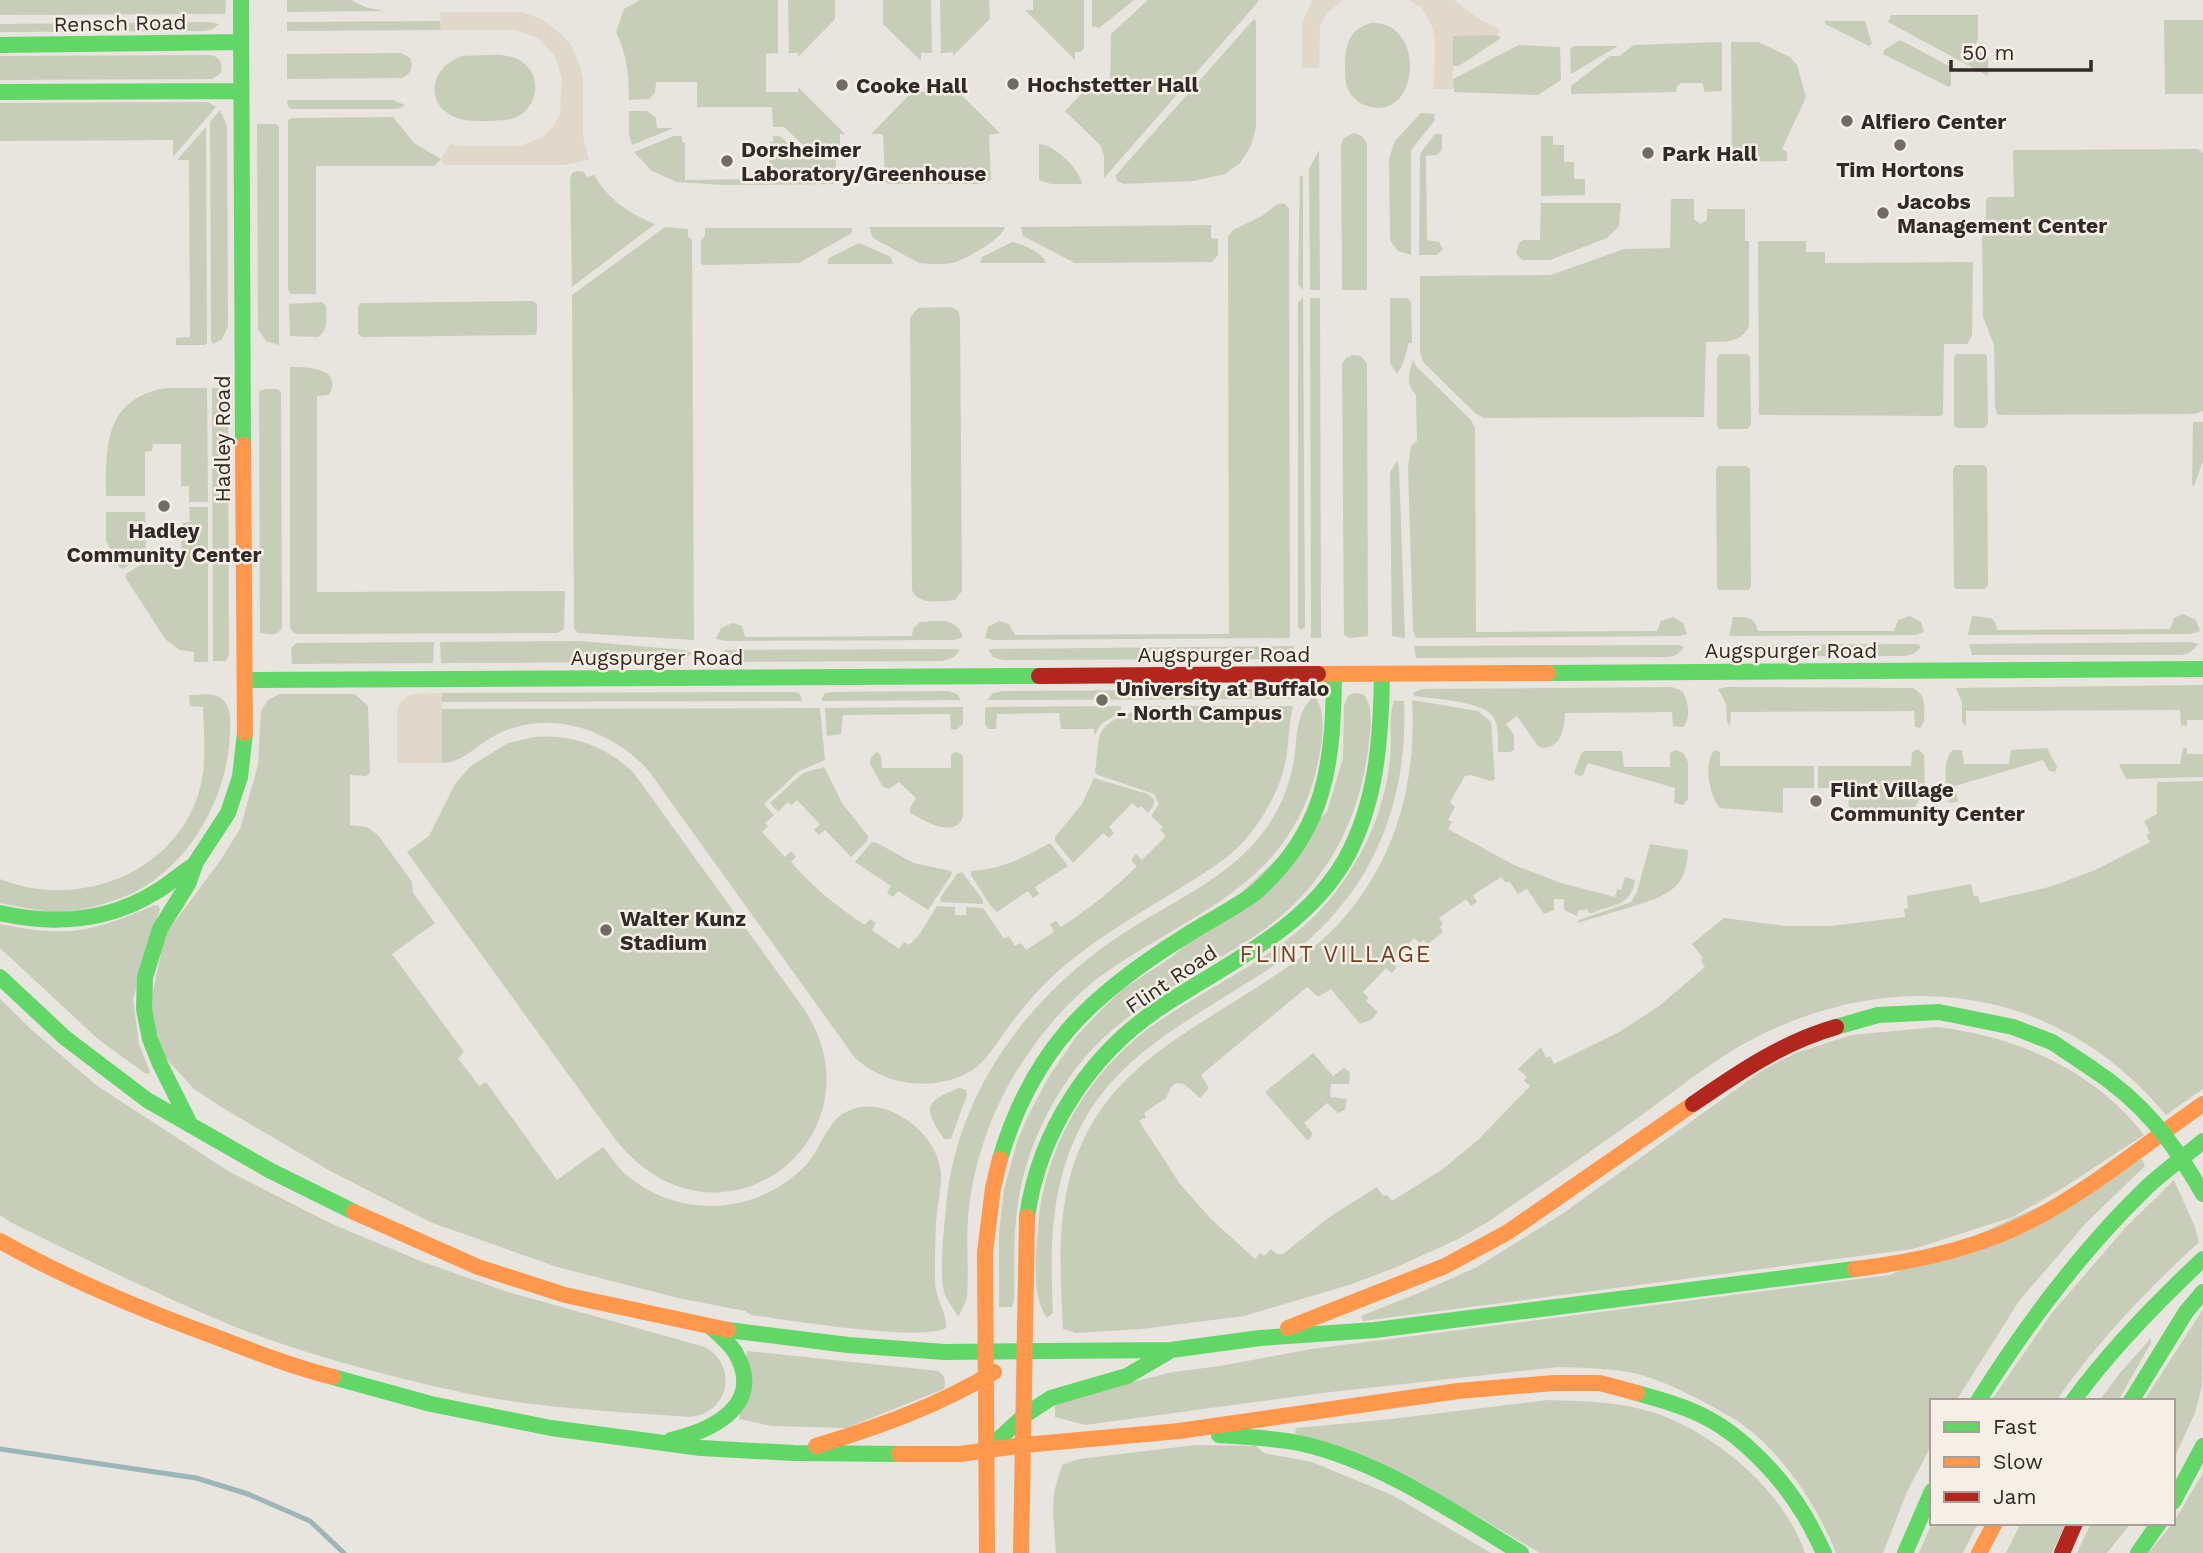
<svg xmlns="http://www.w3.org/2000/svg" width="2203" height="1553" font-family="'Work Sans',sans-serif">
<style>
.green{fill:#c8cdb9}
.plaza{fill:#e1d8cc}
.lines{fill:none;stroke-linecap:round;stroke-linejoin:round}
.stream{stroke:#9cb6b7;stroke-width:5}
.fast{stroke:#63d668;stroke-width:16}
.slow{stroke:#ff974d;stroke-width:16}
.jam{stroke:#b3261e;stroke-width:16}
.fast-bridge{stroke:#63d668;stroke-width:16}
.poi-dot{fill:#716b66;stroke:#f6efe5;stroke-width:2.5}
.labels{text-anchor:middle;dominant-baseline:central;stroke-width:5;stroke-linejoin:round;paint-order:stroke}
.street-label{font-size:21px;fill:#312a26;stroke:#f6efe5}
.poi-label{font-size:21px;font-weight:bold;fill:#312a26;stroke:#f6efe5;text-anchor:start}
.neighbourhood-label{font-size:23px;letter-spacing:2px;fill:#75402a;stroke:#f6efe5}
</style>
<rect width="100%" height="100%" fill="#e8e4de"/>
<path class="green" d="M0 0H226L225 14 0 15Z
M287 0H351L365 7 383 11 287 12Z
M640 0H778V53L766 54V92H798V87L845 134H840V145H803L784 127H773L772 107H697V82H656L655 93 649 99 629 100C629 76 627 54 616 32L624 9Z
M788 0H835V19L798 57V53H789Z
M883 0H931L932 53H921V61L883 24Z
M940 0H989L990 19 953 56V52L941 53Z
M1033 0H1084V48L1081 52H1075V60L1025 10H1033Z
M1092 0H1134L1099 28 1092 26Z
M1148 0H1258V2L1104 178V155L1100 145 1065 111 1084 91 1110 90 1111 34Z
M1891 15H1978V39L1974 48 1988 56V76L1888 22Z
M1254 19 1256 21V127L1251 146 1240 163 1225 174 1193 181 1124 184 1117 181 1116 175Z
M2164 20H2203V94H2165Z
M440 21 441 30 287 31V22Z
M1825 21H1865L1872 44 1869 46 1825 24Z
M210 22 219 24 213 29 205 31 0 32V24Z
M1371 23C1421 20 1422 104 1380 108 1371 108 1361 105 1355 99 1346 91 1345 80 1345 69 1345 47 1347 30 1371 23Z
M1453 35H1497L1501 38 1459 66H1453Z
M1900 40 1951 67V85L1949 87 1883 54 1884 50Z
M1722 42V91L1704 92 1703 83H1681L1677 86 1676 92 1571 94V86L1610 56H1619L1634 45Z
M1731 42H1758L1790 57 1797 65 1806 97 1782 149 1787 152V161L1732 162Z
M1519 45 1560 47 1561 80 1538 95 1454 92 1453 79Z
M1574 46H1618L1571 74 1570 49Z
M401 53 410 58C414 67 411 74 402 78L287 79V54Z
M211 55C221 57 224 66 220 74L212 79 0 80V56Z
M463 56C480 56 506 51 521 61 547 78 535 118 505 120 489 121 466 123 452 116 422 100 434 64 463 56Z
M921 83V92H952L953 87 1000 133 989 135 991 180 982 184H889L885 182 883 134H871Z
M287 100H393L405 105 398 109H291L288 106Z
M208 102 216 107 173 157V140L0 141V103Z
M220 110 227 126 228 326 222 339 213 344 211 341 210 122Z
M629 111H647L656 118 657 128H674L632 145 629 134Z
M1421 113 1434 114 1435 120 1411 150V255L1398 251 1390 240 1389 158 1395 141Z
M393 117 414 143 441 159 434 166H316V294H291L288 289V120L293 118Z
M257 124H276L279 127V345L266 341 258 329Z
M206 127 207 343 205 345H176V338L190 337 189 160H177Z
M1354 133 1362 136 1367 144V290H1342L1341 144 1344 138Z
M1435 134H1442V150L1437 155 1426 156 1427 240 1439 242 1443 249 1437 255H1419L1420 154Z
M674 136H682V142L685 143V180L769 179 770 142H773V136H780L800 154H836V167L840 179 833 184 724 185 677 182 652 171 634 152Z
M1541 136H1553V145H1564V162H1574V179H1585V195L1541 196Z
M1039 144C1055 145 1079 168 1082 184H1051L1039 180Z
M2198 149 2203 153V411L2195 414 1998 415 1995 408 1994 345 1983 317 1982 230 1986 229V200L1989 197H2014L2013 150Z
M1319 150 1320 290H1310L1309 169Z
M577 171 584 172 587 177 594 175C609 200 628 213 655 224L572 287 570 179 572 173Z
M1300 175 1303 177V290L1298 284Z
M1671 199H1694V219L1700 224 1707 220V209H1745V241H1749V326C1740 345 1723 341 1706 342L1704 417 1485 418 1476 414 1423 362 1420 352V276L1551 275 1624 249 1670 248Z
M1283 203 1289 208 1290 638 993 640 985 638 988 627 999 621 1009 624 1015 635 1229 634 1228 237 1233 230 1262 216 1276 205Z
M1541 203H1621L1619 226 1607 238 1550 260H1522L1516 253 1519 243 1523 240H1540Z
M1211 225V238L1218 239V255L1212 262 1075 263 1023 236 1021 227Z
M665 227 688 229V237L692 239 694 640 578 633 574 628 572 295Z
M869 227H1005C1002 239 965 260 952 263 942 265 929 264 919 263L873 238Z
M705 228H852V233L799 263 703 265 701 263V240L705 236Z
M1758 241H1806V252H1825V263L1973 262 1972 336 1967 344H1944L1943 414 1940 416 1759 415Z
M1012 242C1023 244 1042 252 1046 263H980L982 257Z
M859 243 891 257 893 264H827L829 258Z
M1303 297 1305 627 1301 630 1298 627V303Z
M1310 298H1320L1321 638H1311Z
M1390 298H1407L1411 302 1412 343H1409L1402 366 1397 374 1390 363Z
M533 301 537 304V332L535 335 362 337 358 334V306L361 303Z
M322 302 326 306C326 317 329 330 318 337L290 336 289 304Z
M951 307 958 311 960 318 962 591 955 600C941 601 918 606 912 590L910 318 918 308Z
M1720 354H1747L1750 357 1751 425 1747 429H1719L1717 426V358Z
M1956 354H1984L1987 356 1988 424 1984 428H1957L1954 425V357Z
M1353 355 1361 356 1367 364 1368 636 1350 638 1344 635 1342 364 1346 358Z
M1413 360 1416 366 1471 420 1475 428 1476 632 1657 631 1661 621 1673 617 1683 623 1687 634 1678 636 1416 638 1413 630 1408 468 1411 446 1417 441 1416 395C1405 383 1409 374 1413 360Z
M290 367C306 367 344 367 329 395L317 396V592L565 591 564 629 557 633 298 634 293 632 290 627Z
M166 388H207L208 502H189V486H181V444H153L152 451 145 452V496H106C106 446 104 399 166 388Z
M212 388 228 389 229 654 226 661H213Z
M266 389H278L281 392 282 627C278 637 269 634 260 633L259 391Z
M2193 422H2203V461L2194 486 2192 485Z
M1397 461 1399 467 1405 638 1392 636 1390 472Z
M1956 465H1984L1987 468 1988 585 1985 589H1957L1954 587 1953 469Z
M1719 466H1746L1750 469 1751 587 1748 590H1719L1717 587 1716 469Z
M189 507H208V662H194V652L180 650 166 640 125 577 126 574 146 561H152L153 558H181L182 523 190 522Z
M106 512H145L146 554 123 569 120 568 106 541Z
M2183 614 2196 620 2200 631 2191 634 1968 635 1972 616 1991 618 1995 622 1997 630 2170 629 2174 618Z
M1910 616 1921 622 1924 632 1915 635 1729 636 1733 617C1746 617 1755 616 1758 631H1894L1898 620Z
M920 622C938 621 957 617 963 637L954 640 725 641 716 639 721 628 733 623 742 626 745 637 912 636 913 629Z
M580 641 685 650 692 653 685 659 677 662 441 663 440 642Z
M434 642 433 663 292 664 291 648 297 643Z
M2192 642 2198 644C2193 651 2188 654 2181 655H1972L1969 644Z
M1916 644 1921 646C1918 652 1912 655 1904 656H1733L1729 645Z
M1679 645 1684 647C1680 653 1675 657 1667 657L1416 658 1414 646Z
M1293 646 1298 659 1003 660 993 657 988 650 993 649Z
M954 649 960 650 954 657 943 661 734 662 726 659 719 653 725 650Z
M2203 685V720H2187V726L2181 725 2180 710 1966 711V726L1962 722V702L1956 688Z
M1672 687 1682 691C1689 701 1691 719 1683 727L1673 726 1672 712 1565 713C1564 728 1563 746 1543 748L1538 746 1517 716 1506 724 1514 735V750L1510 752H1498C1498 742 1499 727 1494 718 1486 701 1432 699 1414 696L1413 693 1421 689Z
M1727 687 1913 688C1927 695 1924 708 1924 722L1920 728 1915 727 1914 711 1731 712 1730 726 1727 722 1726 704 1718 689Z
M1300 689 1296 699 987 700 993 693 1003 691Z
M948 691 957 694 961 700 822 701V698L825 693 832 692Z
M796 692 800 694 802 701 442 702V693Z
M1354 693 1363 694C1375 705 1370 735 1368 750 1358 829 1319 894 1253 937 1188 980 1114 1012 1069 1078 1040 1119 1020 1170 1016 1220 1013 1246 1015 1273 1014 1299L1012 1307H999V1232L1004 1189 1018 1139 1028 1116 1048 1078 1076 1037 1100 1011 1123 989 1172 957 1327 812 1343 758 1344 705 1348 696Z
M279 694H355L368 706 370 773 366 776 350 775V825L367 827 378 835 412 882 413 893 435 923 392 954 464 1052 458 1058 479 1086 486 1082 557 1180 603 1147C610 1155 616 1165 623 1172 676 1220 756 1216 805 1166 821 1150 826 1122 846 1112 863 1103 882 1106 897 1114 919 1125 941 1150 941 1176 941 1192 937 1208 936 1224 935 1243 935 1263 935 1282 935 1298 947 1312 946 1328 920 1342 787 1320 751 1315L745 1311 678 1298 557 1267 430 1222 332 1172 223 1108 194 1089 163 1055 150 1005 165 935 220 861 240 829 258 765 261 711 268 700Z
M189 695C199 695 213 692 221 698 232 707 230 721 230 733 228 798 188 870 126 896 103 905 72 914 47 911 32 910 16 906 0 903V879C76 910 174 875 199 792 207 765 204 735 203 707L190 706Z
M1314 696C1326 709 1323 734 1320 752 1298 878 1207 905 1112 968 1080 990 1052 1019 1030 1051 995 1099 973 1159 968 1218 966 1245 969 1272 967 1298L959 1316 957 1315C953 1307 946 1300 944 1292 939 1272 944 1228 946 1207 956 1089 1033 990 1130 929 1171 903 1225 878 1256 841 1274 821 1286 796 1292 770 1299 743 1292 716 1314 696Z
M1412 700 1478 711 1491 722 1495 779 1491 781 1471 775 1465 776 1450 802 1455 807 1448 820 1452 822 1448 829 1514 865 1561 883 1615 897 1617 889 1621 890 1625 877 1635 880C1630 908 1614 903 1592 913H1589L1587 909 1578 911 1577 916 1564 910V899H1554V910L1544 914 1527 889 1518 894 1509 881 1506 883 1501 877 1473 895 1477 902 1471 906 1466 899 1439 918 1443 924 1440 927 1443 932 1428 944 1423 940 1420 943 1414 938 1391 962 1397 967 1392 973 1386 968 1363 992 1369 998 1366 1001 1378 1012 1371 1020 1360 1024 1331 989 1318 997 1307 987 1201 1075 1209 1088 1200 1098 1184 1084 1176 1083 1171 1087 1166 1098 1144 1113 1146 1117 1139 1121 1180 1184 1210 1218 1255 1259 1260 1253 1264 1256 1271 1249 1277 1254H1283L1328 1218 1377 1187 1383 1196 1387 1195 1392 1201 1443 1169 1478 1140 1530 1086 1524 1081 1527 1077 1518 1069 1541 1047 1546 1058 1550 1056 1554 1064 1621 1031 1659 1006 1705 967 1701 961 1703 958 1692 944 1724 918 1785 926H1830L1905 917 1904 909 1908 908 1907 896 1971 884 1974 896H1978L1980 903 2053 886 2095 870 2150 842 2146 835 2150 833 2144 821 2157 814V782L2203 781V1089L2166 1115C2122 1062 2067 1024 2000 1006 1904 981 1805 1004 1722 1057 1691 1077 1662 1101 1632 1122 1584 1156 1536 1189 1488 1222L1458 1239 1397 1267 1349 1285 1244 1316 1141 1329 1076 1333 1063 1329C1060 1265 1055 1201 1083 1141 1113 1075 1173 1040 1232 1003 1260 986 1289 967 1315 946 1388 885 1418 793 1412 700Z
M1394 701H1404C1408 787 1382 870 1318 931 1295 954 1264 972 1237 989 1174 1029 1112 1062 1078 1132 1050 1189 1050 1251 1053 1313L1047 1318C1031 1296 1036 1257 1038 1230 1043 1149 1088 1071 1155 1024 1215 982 1287 954 1334 894 1364 856 1386 807 1390 758 1392 741 1388 717 1394 701Z
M1121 706V712L1101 724 1094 736V729H1061L1059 713 997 714 996 729H988L985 724V707Z
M1149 706H1293C1289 721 1289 738 1287 753 1283 782 1270 807 1253 830 1233 858 1202 874 1174 892 1136 915 1098 938 1064 966 1045 982 1028 1001 1013 1021 996 1042 986 1067 959 1077 923 1090 884 1084 855 1058L648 770C611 729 546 707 494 736 477 745 462 763 442 763V709L820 708 825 760 799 771 764 804 774 815 765 823 768 826 762 832 785 857 791 851 796 857 791 862C813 887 837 907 865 925L870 919 876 923 872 930 899 949 904 942 909 945 919 935 937 906 955 907V915H966V907L983 908 1004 939 1009 936 1015 946 1021 943 1026 950 1054 932 1050 924 1056 921 1061 927C1089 909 1114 889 1137 866L1131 860 1136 854 1142 860 1166 836 1160 830 1163 827 1151 816 1159 804 1154 794 1098 775 1095 772C1097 760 1097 749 1099 738 1103 719 1133 712 1149 706Z
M963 707V724L956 730 951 729 950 714 843 715 841 734 827 736 825 708Z
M535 737C573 734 605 746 633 772L804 1009C888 1137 718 1269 615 1139L407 852 429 836 455 784 471 766 508 743Z
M2047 748 2057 767 2055 772 2049 771 2043 760 1955 786 1958 802 1950 803 1947 799C1946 785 1942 760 1953 750H1962L1964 764H2009L2011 750Z
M2183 748H2187V754H2203V777L2126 779 2119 764H2180Z
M1918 749 1924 755 1925 789 1915 807 1849 813 1848 788H1818V766H1911L1912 752Z
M1676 750 1683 753 1688 762V799L1683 805 1674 803 1675 788 1588 763 1583 775 1579 776 1574 773 1581 754 1584 751H1622L1624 767H1670V753Z
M1715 750 1720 752V766H1814V788H1783V813L1720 808C1709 797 1703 760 1715 750Z
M877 752 881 756 882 768H951V755L955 752 961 754 963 757V816C956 840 925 821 910 813V808L916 798 899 782 889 789 883 787 870 764 871 757Z
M824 767 842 803 868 836 867 841 851 857 825 830 819 835 814 830 820 824 797 800 791 805 788 802 778 812 770 803 803 773Z
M1094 778 1148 794 1154 799V805L1148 813 1141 806 1138 808 1132 803 1109 827 1114 833 1109 838 1103 833 1073 863 1055 841V837L1082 804Z
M875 842 914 863 951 871 952 874 928 910 898 891 893 897 887 893 891 886 855 862 871 843Z
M1050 843 1068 866 1035 887 1039 894 1033 898 1028 891 997 912 990 905 971 875V871C1002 869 1023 858 1050 843Z
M1650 844 1688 850C1687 891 1664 896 1631 907 1613 912 1595 918 1577 923L1579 920 1631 902 1637 892Z
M962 872 983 900V904L941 902 940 898 957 874Z
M155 905 159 906 160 909 133 999 139 1044 149 1069 150 1073 146 1074 99 1040 0 948V924C68 938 92 932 155 905Z
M0 999 33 1031 96 1085 228 1171 332 1224 423 1262 508 1292 705 1347C740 1367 728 1415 688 1417 610 1411 528 1408 451 1390 379 1374 301 1353 233 1326 158 1295 85 1259 12 1223L0 1215Z
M1937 1027C2017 1036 2095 1071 2144 1135L2063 1188 2013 1217 1913 1249 1363 1321 1361 1316 1419 1293 1477 1267 1562 1214 1763 1070 1796 1053 1851 1035Z
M1313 1053 1333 1076 1344 1068 1350 1072 1349 1084H1331L1330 1097 1347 1099 1345 1110 1338 1113 1327 1103 1304 1123 1312 1133 1311 1138 1307 1140 1265 1092Z
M959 1088 966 1090 967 1095 951 1139H944C923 1107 924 1102 959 1088Z
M2142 1159 2145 1166 2086 1223 2019 1301 1956 1401H1932V1444L1907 1492 1883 1553H1836C1817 1505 1782 1452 1739 1422 1727 1414 1714 1408 1702 1401 1681 1390 1660 1380 1638 1374 1612 1368 1585 1368 1558 1367L1322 1393 1085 1425 1055 1417V1405L1086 1394 1173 1372 1220 1366 1311 1349 1890 1275Z
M2174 1180 2195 1227 2199 1242C2147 1290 2096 1343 2056 1401H1991L2051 1314 2126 1227Z
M2203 1309 2202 1386 2195 1413 2173 1461V1401H2144Z
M2151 1338V1343L2118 1401H2099L2120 1373Z
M747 1351 938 1371C945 1375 946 1382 944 1389L846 1428 772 1426 739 1419Z
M1548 1400C1586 1401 1630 1402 1666 1417 1724 1441 1784 1493 1805 1553H1540L1472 1513 1295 1433 1296 1428 1382 1420Z
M1196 1445 1256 1446 1264 1453 1312 1462 1392 1495 1491 1553H1056L1053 1513 1054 1492 1062 1465 1079 1459Z
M2203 1473V1553H2148L2173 1523Z
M1932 1523H1978L1963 1553H1919Z
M2021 1523H2066L2052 1553H2006Z
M2091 1523H2131L2107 1553H2077Z"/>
<path class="plaza" d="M1312 0H1343L1327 13 1320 26 1319 68H1302V24Z
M1409 0H1454L1479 19 1500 30 1497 35 1453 36V89H1434L1435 39 1432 26 1422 8Z
M440 12H522L541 19 561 34 570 43 580 66 583 80V136L589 160 563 165H444L441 159 450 144 461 146H519L541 138 553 127 560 114 562 79 555 56 538 38 515 30H441Z
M442 693V763H397V712L400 702 411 694Z"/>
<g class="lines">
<path class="stream" d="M0 1449 196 1478 248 1494 310 1521 344 1553"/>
<path class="fast" d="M241 0 243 445
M0 45 241 42
M0 92 241 91
M1548 673 2203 669
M245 680 1039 676
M0 913C53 925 106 922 154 893 168 885 180 874 194 865
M0 977 64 1037 147 1100 269 1170 354 1212
M1836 1027 1878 1015 1939 1012 2013 1027 2052 1042 2091 1068
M190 1124 160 1064 150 1039 144 1009 145 977 160 929 188 884 196 862 228 813 240 777 245 733
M1000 1159C1032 1051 1089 996 1182 938 1206 922 1232 910 1255 893 1327 830 1333 763 1334 674
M1027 1217C1039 1131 1091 1052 1164 1005 1228 963 1305 929 1345 860 1377 803 1381 738 1382 674
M728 1330 848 1345 945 1352 1171 1350 1260 1338
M1260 1338 1375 1330 1855 1269
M333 1377 431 1404 551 1428 701 1448 794 1453 899 1454
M1637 1393C1662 1400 1687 1407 1709 1419 1743 1437 1781 1477 1801 1510 1810 1523 1817 1539 1824 1553
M1978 1401C2026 1325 2080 1252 2145 1189 2163 1172 2184 1157 2203 1141
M2073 1401C2111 1349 2156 1303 2203 1259
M2131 1401 2186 1312 2203 1292
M1219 1435C1246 1437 1273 1438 1299 1443 1380 1461 1452 1511 1521 1553
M671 1440C714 1430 766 1404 735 1352 729 1343 720 1335 712 1328
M986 1451 1025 1415 1051 1398 1127 1376 1168 1352
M2173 1502 2203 1446
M1905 1553 1932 1491
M2138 1553 2159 1523"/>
<path class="slow" d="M243 445 245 733
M1318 674 1548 673
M354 1212 478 1267 565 1295 728 1330
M0 1241C69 1280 142 1310 216 1337 255 1352 293 1367 333 1377
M1855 1269C1914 1262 1976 1249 2030 1221 2092 1189 2146 1143 2203 1104
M1288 1328 1445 1266 1508 1232 1693 1104
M1179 1431 1458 1391 1554 1383H1600L1637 1393
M816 1446C878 1427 938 1406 994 1372
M899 1454H960L1024 1445 1179 1431
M987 1553 985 1252 993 1188 1000 1159
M1021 1553 1027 1217
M1979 1553 1995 1523"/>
<path class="jam" d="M1039 676 1318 674
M1693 1104C1738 1073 1783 1042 1836 1027
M2062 1553 2075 1523"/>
<path class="fast-bridge" d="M2091 1068C2143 1102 2172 1140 2203 1194"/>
</g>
<g class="poi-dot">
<circle cx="1013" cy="84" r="7"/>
<circle cx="842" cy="85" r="7"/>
<circle cx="1847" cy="121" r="7"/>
<circle cx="1900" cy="145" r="7"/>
<circle cx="1648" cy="153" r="7"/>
<circle cx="727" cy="161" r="7"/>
<circle cx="1883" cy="213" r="7"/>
<circle cx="164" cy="506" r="7"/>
<circle cx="1102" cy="700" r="7"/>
<circle cx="1816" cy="801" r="7"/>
<circle cx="606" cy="930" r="7"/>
</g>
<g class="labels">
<g class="street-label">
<text transform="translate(120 23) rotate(-1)">Rensch Road</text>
<text transform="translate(222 439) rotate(-90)">Hadley Road</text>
<text x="1791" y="650">Augspurger Road</text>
<text x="1224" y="654">Augspurger Road</text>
<text x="657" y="657">Augspurger Road</text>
<text transform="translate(1171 979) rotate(-34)">Flint Road</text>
</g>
<g class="poi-label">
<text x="1027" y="84">Hochstetter Hall</text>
<text x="856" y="85">Cooke Hall</text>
<text x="1861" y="121">Alfiero Center</text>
<text x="741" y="149">Dorsheimer<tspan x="741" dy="24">Laboratory/Greenhouse</tspan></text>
<text x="1662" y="153">Park Hall</text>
<text x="1900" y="169" text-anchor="middle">Tim Hortons</text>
<text x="1897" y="201">Jacobs<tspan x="1897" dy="24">Management Center</tspan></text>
<text x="164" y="530" text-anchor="middle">Hadley<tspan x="164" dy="24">Community Center</tspan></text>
<text x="1116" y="688">University at Buffalo<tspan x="1116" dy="24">- North Campus</tspan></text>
<text x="1830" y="789">Flint Village<tspan x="1830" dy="24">Community Center</tspan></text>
<text x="620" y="918">Walter Kunz<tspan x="620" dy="24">Stadium</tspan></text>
</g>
<g class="neighbourhood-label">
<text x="1336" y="954">FLINT VILLAGE</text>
</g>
</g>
<rect x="1930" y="1399" width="245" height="126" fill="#f6efe5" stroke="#a7a099" stroke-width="2"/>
<rect x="1944" y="1422" width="35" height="10" fill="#63d668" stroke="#a7a099" stroke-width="2"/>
<text x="1993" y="1434" font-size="21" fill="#312a26">Fast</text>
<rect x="1944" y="1457" width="35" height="10" fill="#ff974d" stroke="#a7a099" stroke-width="2"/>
<text x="1993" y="1469" font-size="21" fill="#312a26">Slow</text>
<rect x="1944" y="1492" width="35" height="10" fill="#b3261e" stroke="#a7a099" stroke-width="2"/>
<text x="1993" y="1504" font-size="21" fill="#312a26">Jam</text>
<path d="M1951 60v10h140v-10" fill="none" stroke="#312a26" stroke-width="3.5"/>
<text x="1962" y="60" font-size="21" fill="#312a26" stroke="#f6efe5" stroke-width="5" paint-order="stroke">50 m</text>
</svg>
